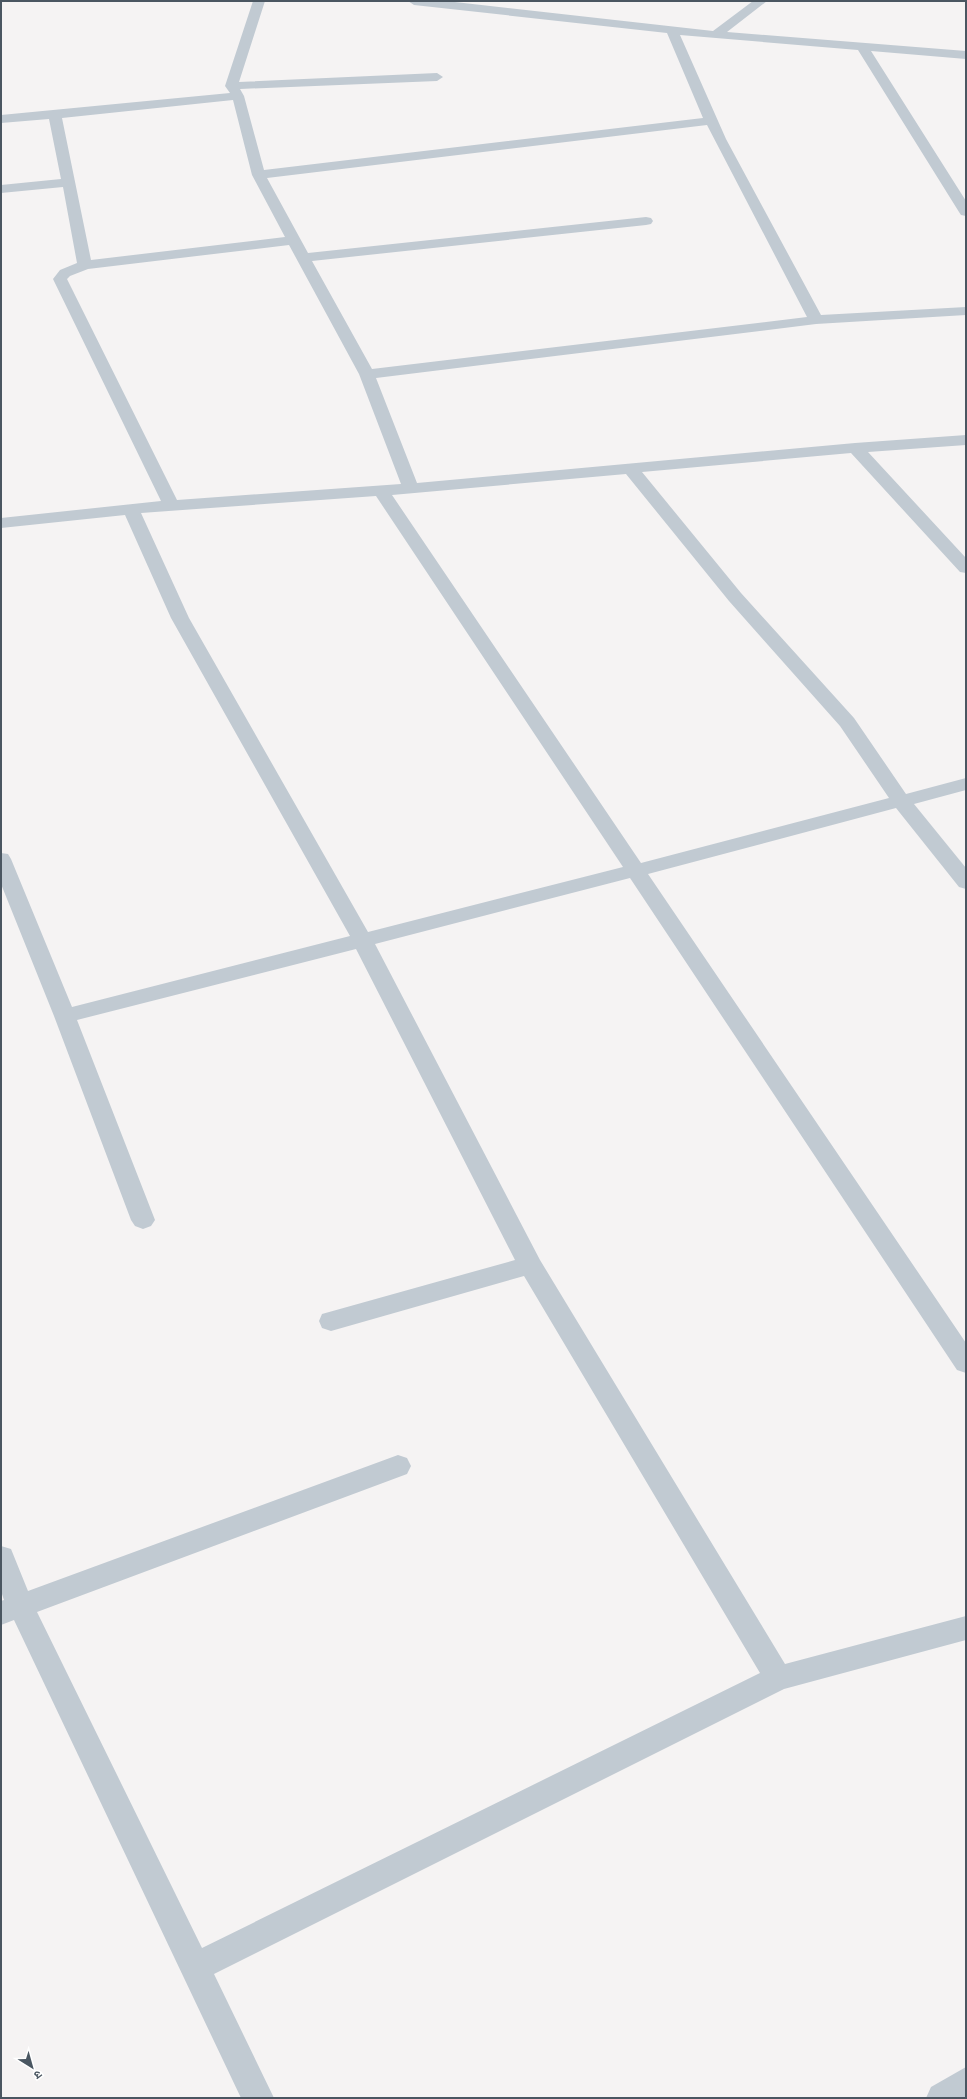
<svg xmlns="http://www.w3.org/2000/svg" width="967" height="2099" font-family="'Fira Sans','Noto Sans Devanagari',sans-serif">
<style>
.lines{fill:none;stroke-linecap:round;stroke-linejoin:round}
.minor{fill:#c1cad2;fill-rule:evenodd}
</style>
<rect width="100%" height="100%" fill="#f5f3f3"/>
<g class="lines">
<path class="minor" d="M253 1H265L239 82 437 73 443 77 437 81 240 89 244 96 264 170 703 118 667 33 414 5 408 1H446L713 31 753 1H767L727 32 966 51V59L871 51 966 201V216L961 215 959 212 858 50 680 35 726 139 821 315 966 307V315L816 324 376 378 417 483 855 443 966 435V445L868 452 966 558V573L960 572 851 453 642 472 741 593 854 718 906 794 966 778V790L914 804 966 868V889L959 887 896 808 648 874 966 1343V1373L957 1370 630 878 375 944 540 1260 785 1664 966 1616V1640L784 1689 214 1974 274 2098H241L14 1620 1 1625V1601L4 1600 1 1591V1546L11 1549 28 1591 398 1455 407 1458 411 1466 407 1474 37 1612 202 1948 760 1673 524 1276 331 1331 322 1328 319 1321 322 1314 515 1260 356 949 77 1020 155 1220 151 1226 143 1229 135 1226 131 1220 54 1016 1 884V853L8 854 11 859 72 1007 350 936 171 618 125 515 1 528V518L161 501 53 279 60 270 77 263 63 187 1 193V185L61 179 49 119 1 123V115L230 93 225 86ZM233 100 252 175 285 237 91 260 62 118ZM707 125 807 317 372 369 312 261 646 225 651 224 653 221 651 218 646 217 308 253 267 178ZM289 245 359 374 401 484 177 500 67 279 70 276 88 269ZM626 474 729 601 840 726 889 798 641 863 392 495ZM376 496 623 867 368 932 189 618 141 513Z
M966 2067V2098H926L931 2087Z"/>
</g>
<rect width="967" height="2099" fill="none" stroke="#4a5661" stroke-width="4"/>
<g transform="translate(32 2067) rotate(143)" stroke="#ffffff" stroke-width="3" paint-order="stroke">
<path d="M0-3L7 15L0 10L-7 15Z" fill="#4a5661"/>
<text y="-6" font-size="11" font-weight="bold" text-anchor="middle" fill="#4a5661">उ</text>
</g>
</svg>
